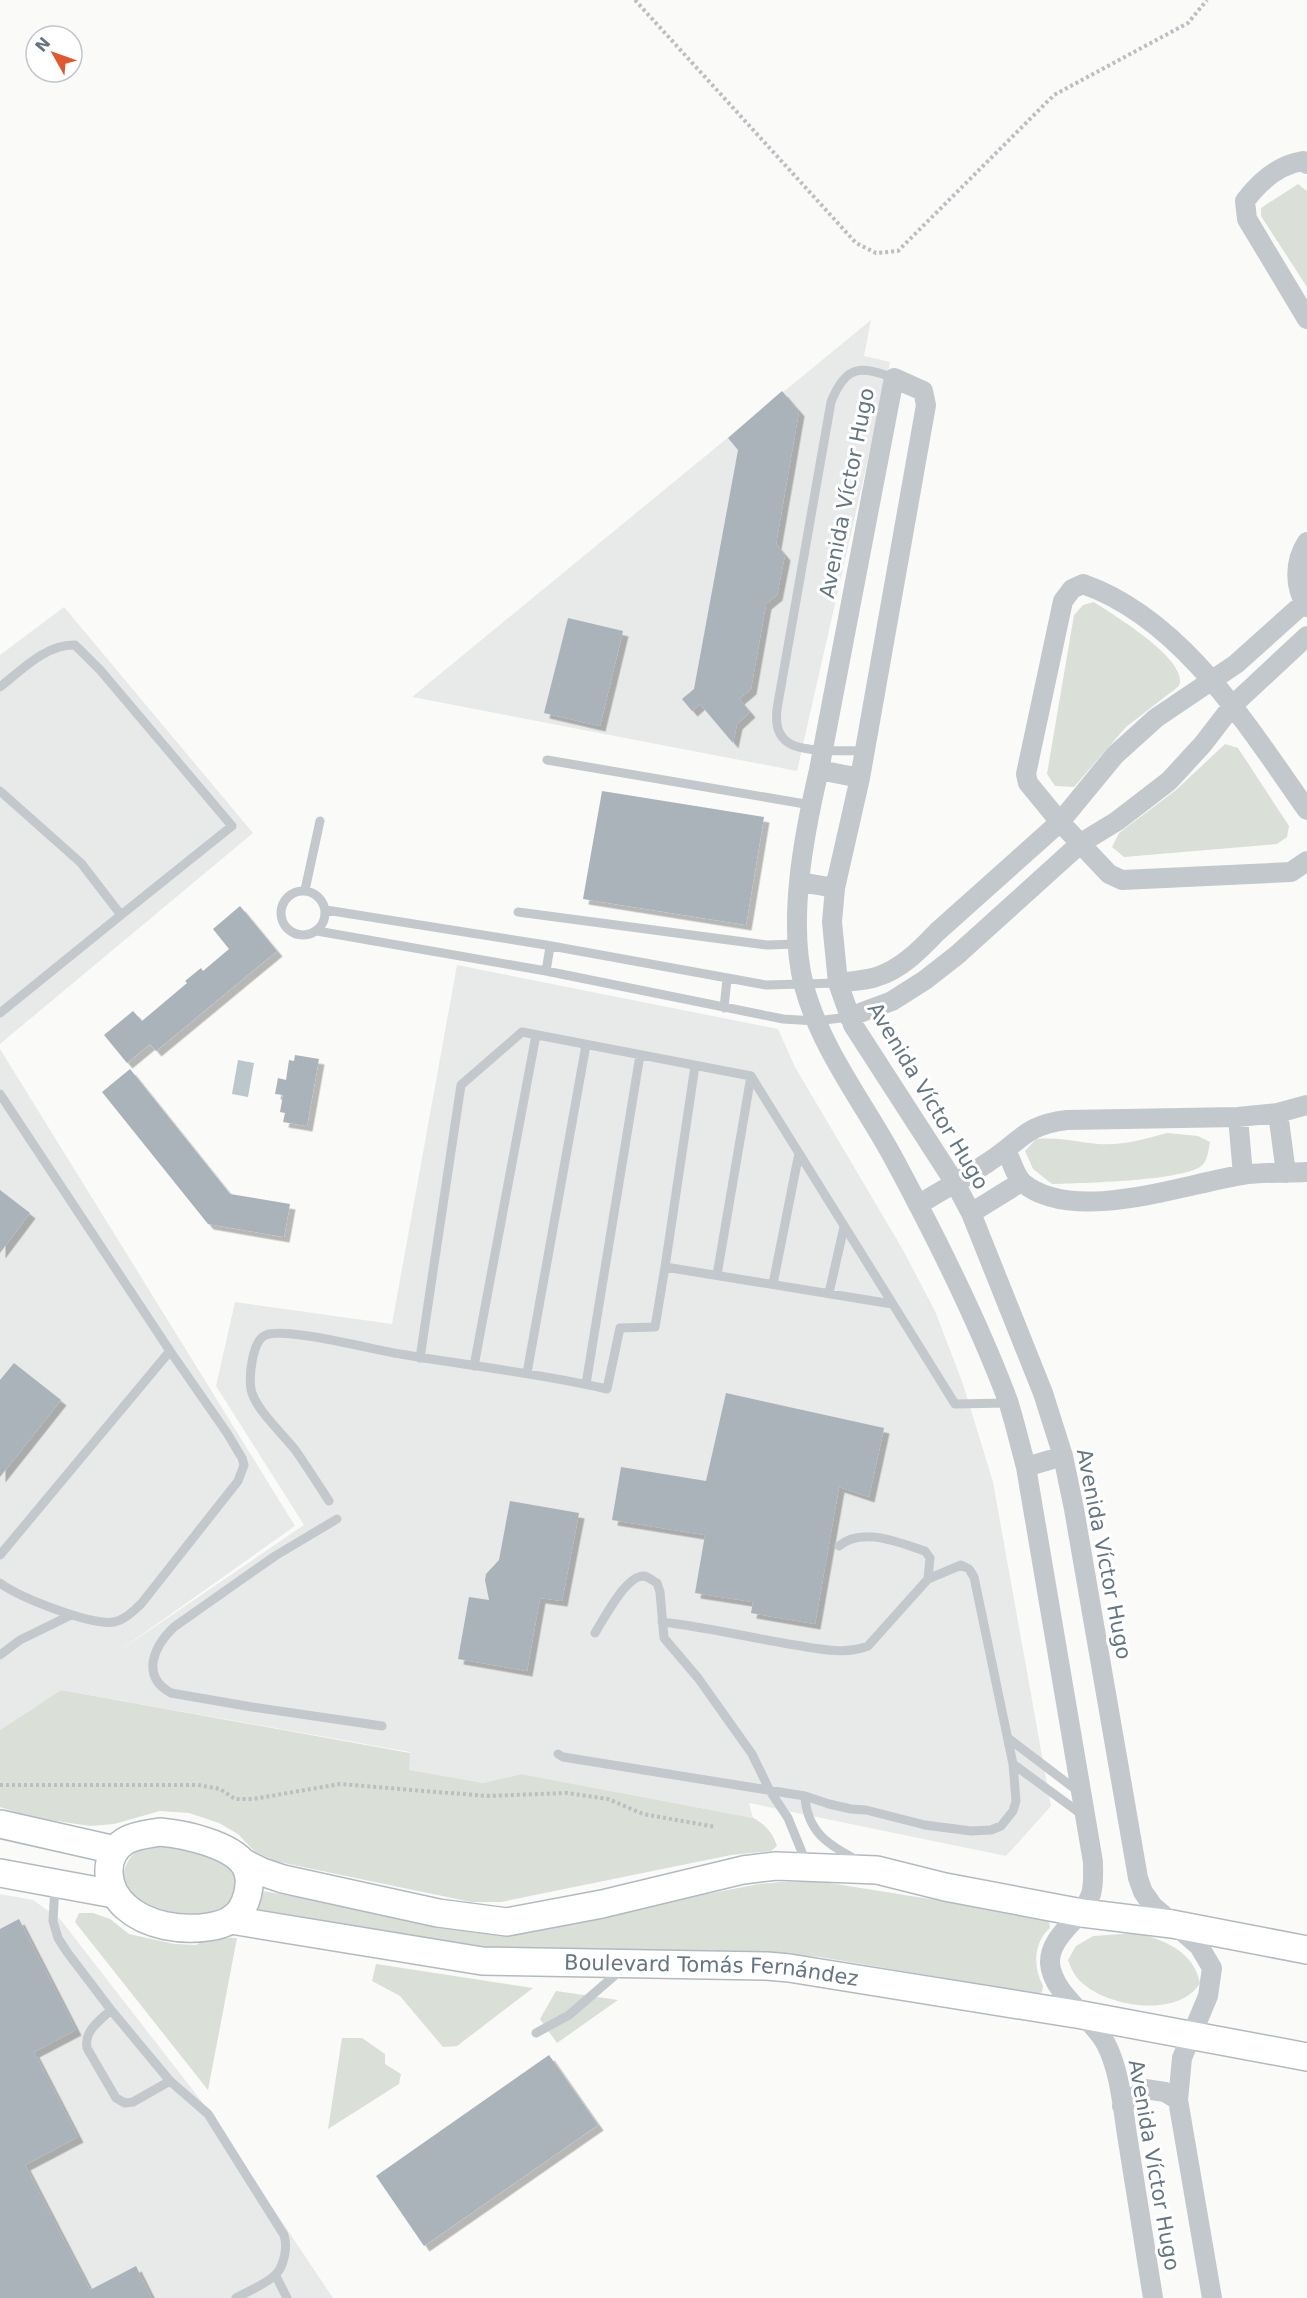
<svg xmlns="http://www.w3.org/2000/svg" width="1307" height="2298" font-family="'DejaVu Sans',sans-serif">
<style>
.built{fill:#e8e9e9}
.green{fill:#dadfd7}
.water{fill:#bbc7cb}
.building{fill:#aab3b9;filter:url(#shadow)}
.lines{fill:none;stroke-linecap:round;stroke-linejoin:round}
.secondary-casing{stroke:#b3babf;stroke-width:30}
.path{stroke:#bbbfc2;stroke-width:4;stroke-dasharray:3 3;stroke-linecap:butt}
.service{stroke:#c3c8cc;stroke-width:9}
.minor{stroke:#c3c8cc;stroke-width:20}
.secondary{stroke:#fff;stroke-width:27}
.labels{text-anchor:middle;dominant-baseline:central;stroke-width:6;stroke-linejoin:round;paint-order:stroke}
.street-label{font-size:21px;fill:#657683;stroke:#fff}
</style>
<defs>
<filter id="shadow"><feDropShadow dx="5.5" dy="5.5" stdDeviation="0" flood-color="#0004"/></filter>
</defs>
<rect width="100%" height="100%" fill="#fafaf8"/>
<path class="built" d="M871 320 864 356 890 362 797 771 412 697Z
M64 607 253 833 0 1044V655Z
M457 965 778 1029 795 1067 903 1250 935 1311 963 1384 993 1482 1051 1806 1006 1856 749 1803 753 1818 521 1774 485 1783 408 1770 410 1752 61 1690 0 1730V1049L295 1526 116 1653 304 1525 216 1386 235 1302 392 1324Z
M0 1894 33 1900 60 1919 199 2098 333 2298H0Z"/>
<path class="green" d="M1298 184 1307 191V287L1261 216V208Z
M1094 602C1113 615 1190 660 1179 686L1126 727 1074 787 1055 786 1047 774 1074 615 1083 605Z
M1225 744 1238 748 1289 826 1287 837 1277 844 1124 857 1112 847 1119 833 1176 790Z
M1167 1133 1198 1136 1210 1142C1208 1151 1208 1162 1200 1167 1177 1181 1082 1183 1052 1184L1033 1169 1025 1151 1036 1139C1058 1137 1077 1142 1098 1144 1121 1146 1145 1139 1167 1133Z
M61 1690 410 1753 409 1770 484 1783 521 1774 753 1818C765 1824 773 1833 777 1846L771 1851 731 1855 501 1902H471L274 1861 254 1851 238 1834 219 1823 189 1813 160 1811 114 1824 90 1826 30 1817 0 1807V1730Z
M179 1845C199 1853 245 1862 234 1893 231 1903 221 1910 211 1912 194 1917 157 1916 143 1907 139 1905 136 1900 134 1897 131 1894 127 1890 125 1886 119 1873 130 1853 142 1847 152 1843 168 1845 179 1845Z
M781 1882H823L1043 1917 1049 1922 1050 1928C1033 1943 1033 1967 1043 1986L1042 1992 1038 1994 820 1957 753 1952 487 1949 255 1909 263 1891 478 1929 514 1931 759 1884Z
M79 1913H93L110 1919 129 1934 175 1944 196 1945 212 1937 237 1938 208 2090 75 1922Z
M1137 1933C1165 1940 1194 1952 1200 1983 1180 2017 1114 2008 1086 1986 1076 1979 1072 1971 1068 1960L1076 1946 1093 1936Z
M376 1964 533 1988 457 2046 443 2047 400 1996 372 1981Z
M556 1991 618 2000 557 2043 540 2019Z
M342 2038H362L385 2054V2064L401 2074 399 2084 328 2129Z"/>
<path class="water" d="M238 1060 254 1063 248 1097 232 1094Z"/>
<path class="building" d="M782 391 799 411 776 544 785 555 777 595 766 604 751 689 739 699 750 712 737 724 733 743 700 704 692 711 682 699 694 689 738 450 728 438Z
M568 618 623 631 600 726 544 713Z
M602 791 764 817 746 925 583 899Z
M240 906 277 951 156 1051 150 1044 127 1063 104 1035 133 1011 142 1021 187 983 185 981 201 968 203 971 229 949 213 929Z
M295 1055 319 1059 307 1126 283 1122 285 1113 280 1112 283 1095 275 1094 278 1078 286 1080 289 1060 294 1061Z
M130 1069 230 1194 290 1204 284 1237 208 1224 102 1092Z
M0 1190 30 1213 0 1253Z
M14 1363 61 1400 0 1477V1380Z
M726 1393 884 1428 869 1497 839 1487 815 1624 751 1613 753 1602 695 1593 705 1535 612 1520 621 1467 706 1481Z
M510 1501 579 1513 562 1601 540 1598 527 1671 458 1659 469 1597 489 1600 485 1580 486 1574 499 1560Z
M19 1919 76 2030 34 2052 78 2137 25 2165 90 2290 136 2266 152 2298H0V1929Z
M549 2055 598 2125 424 2246 376 2176Z"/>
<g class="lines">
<defs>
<g id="secondary">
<path d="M0 1824 115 1850"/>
<path d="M160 1832C183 1834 230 1844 244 1864 255 1880 247 1911 230 1920 224 1924 215 1926 208 1927 182 1931 147 1926 126 1907 106 1890 101 1857 125 1841 135 1835 149 1834 160 1832Z"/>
<path d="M244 1863 262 1872 283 1879 438 1913 507 1922 602 1904 743 1870 776 1866 877 1870 945 1887 1082 1913 1172 1924 1307 1950"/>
<path d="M0 1873 114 1894"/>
<path id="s1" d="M231 1920 482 1961 767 1966 789 1968 1082 2015 1307 2057"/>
</g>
</defs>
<use href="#secondary" class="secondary-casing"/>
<path class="path" d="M635 0 856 243 876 253 898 251 1054 95 1188 23 1207 0
M0 1785H198L220 1789 235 1799H253L340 1784 486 1796 567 1793 608 1799 643 1814 716 1827"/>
<path class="service" d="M0 687C22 670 46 644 75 645L101 671 232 826 121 915
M863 751C845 750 798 754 785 740 776 732 776 720 777 709L831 402C846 364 861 366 894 378
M547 760 811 805
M0 791 81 863 121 915 0 1013
M305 890 320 821
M281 913a22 22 0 1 1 44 0a22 22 0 1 1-44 0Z
M326 910 546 945 766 985 838 983
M518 912 767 945 797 944
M317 931 546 971 783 1019 816 1021 849 1017
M546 971 550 947
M724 1008 727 979
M0 1094 170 1351 227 1433 242 1458 244 1465 238 1481 141 1604C133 1611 125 1620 114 1622 91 1626 19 1597 0 1583
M665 1267 695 1066
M717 1275 751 1076
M773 1284 799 1153
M829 1293 844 1227
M420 1358 461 1085 522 1032 751 1076 955 1404 1008 1403
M474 1366 536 1035
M527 1373 586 1045
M586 1384 640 1055
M329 1501C318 1484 307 1467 296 1451 284 1435 254 1408 251 1389 249 1376 252 1340 266 1335 287 1327 374 1350 400 1354 469 1366 539 1373 607 1389L620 1328 655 1327 665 1267 892 1304
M337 1519 275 1556 174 1627C154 1646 140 1676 171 1693L252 1707 382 1726
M839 1546C862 1526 900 1543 925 1551L930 1558 928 1579
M0 1555 170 1351
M595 1633C604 1619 626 1575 644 1576 649 1577 653 1581 657 1583L660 1592 664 1638 698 1678 752 1754 770 1791 788 1818 806 1862
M0 1655 20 1640 71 1615
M1008 1738 1079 1792
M558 1754 563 1757 805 1796 829 1804 851 1809 866 1810 925 1825 971 1831 991 1830 1001 1826 1013 1811 1016 1801 1013 1764 974 1577 969 1569 961 1565 928 1579 868 1646C845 1655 820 1649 795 1645 751 1638 707 1627 662 1622
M1013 1764 1084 1816
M805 1796C807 1832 828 1845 859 1861
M55 1886 53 1921 58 1938 67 1952 111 2010 170 2081 208 2114 284 2235C288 2247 284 2268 274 2276 264 2285 248 2291 236 2298
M111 2010C99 2021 84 2031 87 2048L116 2098 125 2103 133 2102 170 2081
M536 2033 569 2015 621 1970
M276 2276 287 2298"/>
<path class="minor" d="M1307 164 1303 161C1278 165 1259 182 1245 201L1247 219 1307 319
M1307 542C1294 562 1294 587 1307 607
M819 770 860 778
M1307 810C1249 728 1183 619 1083 584L1072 589 1063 601 1026 774 1028 783 1060 822 1109 874 1122 880 1291 872 1307 861
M800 882 835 888
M838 983C850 981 864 981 876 977 900 970 920 950 937 932L1060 822 1115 755 1156 718 1236 664 1304 603
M849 1017 892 1001 925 980 957 955 1081 843 1117 821 1169 781 1203 744 1233 705 1307 636
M1278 1113 1286 1173
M1238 1117 1243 1175
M1006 1150C1011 1159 1015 1176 1023 1183 1074 1225 1184 1184 1242 1175 1263 1172 1286 1173 1307 1172
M918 1205C942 1190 967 1177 990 1161 1022 1140 1025 1125 1067 1120L1238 1117 1278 1113 1307 1105
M971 1213 1021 1182
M1026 1467 1063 1456
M1122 2106 1145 2089 1165 2092 1178 2100
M1153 2298C1145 2246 1136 2193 1128 2141 1123 2111 1120 2070 1106 2044 1092 2017 1052 1994 1050 1963 1049 1935 1083 1919 1091 1894 1094 1884 1093 1873 1093 1862L1026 1467C1020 1445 1015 1423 1008 1401 977 1318 936 1237 894 1159 863 1102 821 1049 804 986 787 921 804 834 819 770L894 378 923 391 926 405 860 778 835 888 832 922 838 983 853 1025 955 1183 971 1213 1043 1393 1063 1456 1074 1509 1138 1878 1143 1892 1153 1906 1199 1946 1212 1968 1208 1996 1182 2058 1178 2100 1212 2298"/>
<use href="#secondary" class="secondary"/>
</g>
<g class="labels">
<g class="street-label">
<text transform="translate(847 493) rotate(-79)">Avenida Víctor Hugo</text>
<text transform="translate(928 1096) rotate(59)">Avenida Víctor Hugo</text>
<text transform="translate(1104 1554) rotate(79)">Avenida Víctor Hugo</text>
<text stroke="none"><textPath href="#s1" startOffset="484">Boulevard Tomás Fernández</textPath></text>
<text transform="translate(1154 2165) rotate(80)">Avenida Víctor Hugo</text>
</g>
</g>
<g transform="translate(54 54) rotate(310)"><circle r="28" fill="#ffffff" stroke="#c1c8cd" stroke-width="1.5"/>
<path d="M0-4.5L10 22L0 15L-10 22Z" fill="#e4572e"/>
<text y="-9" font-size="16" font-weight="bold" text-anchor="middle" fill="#657683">N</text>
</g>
</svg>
